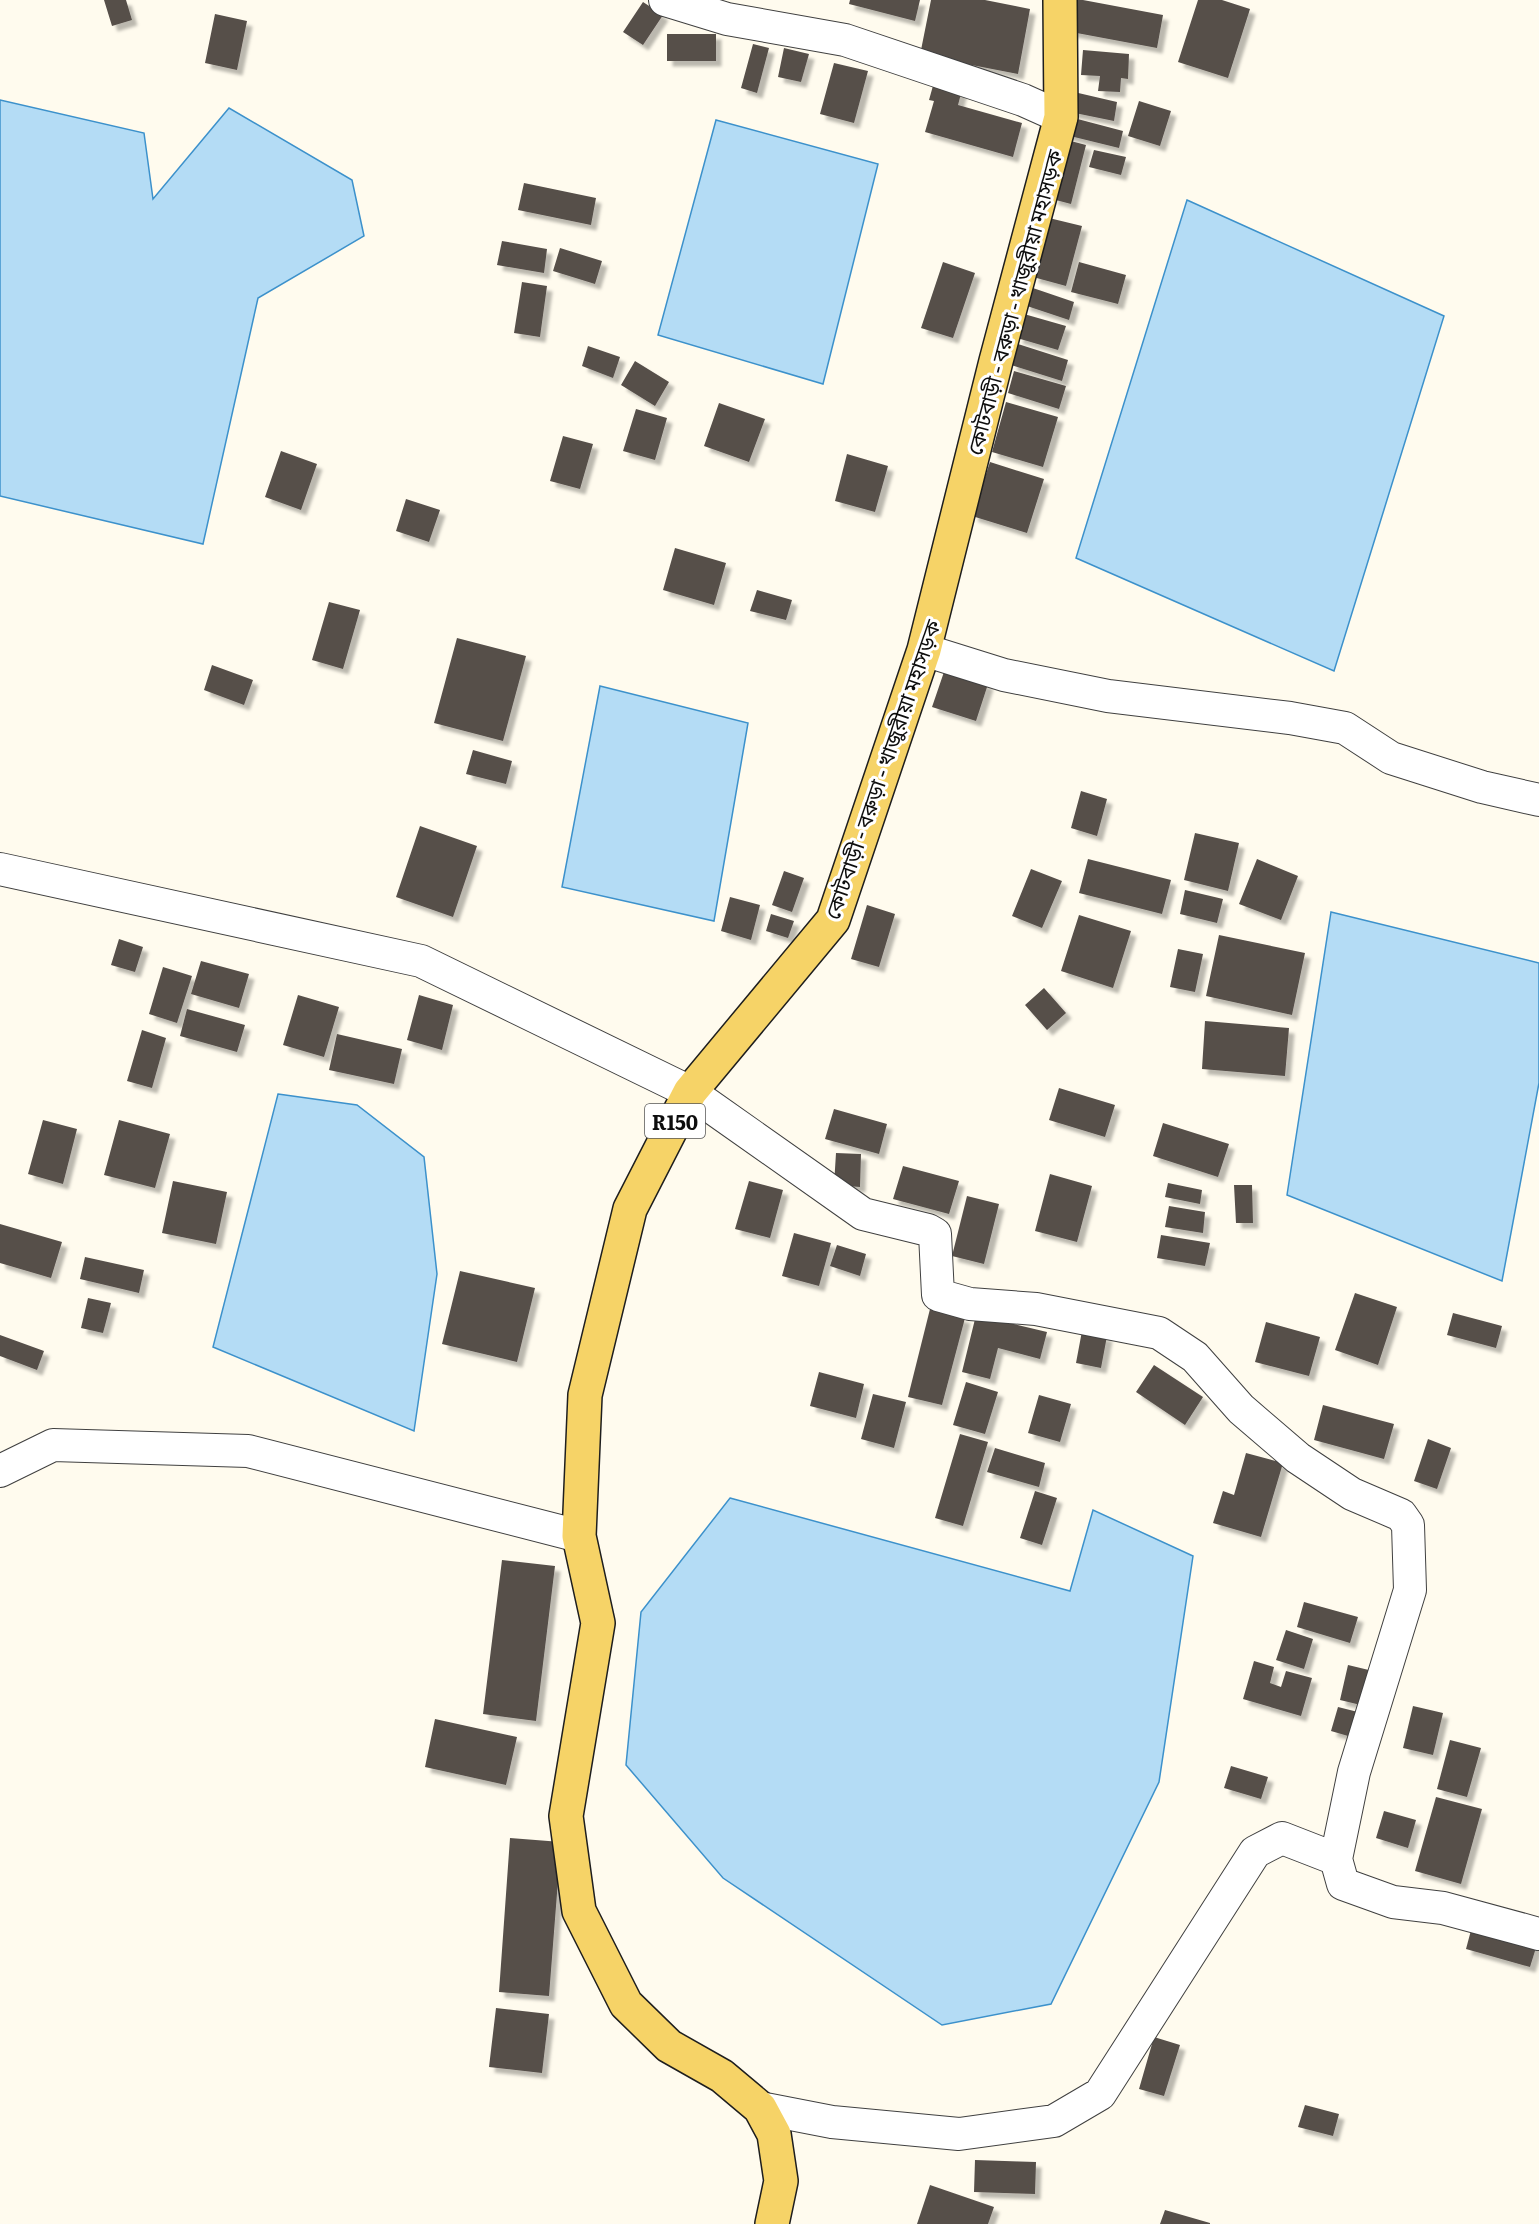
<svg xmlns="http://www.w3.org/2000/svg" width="1539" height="2224" font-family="Literata,'Noto Sans Bengali',serif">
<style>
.water{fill:#b4dcf5;stroke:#3c91cb;stroke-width:1.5}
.building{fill:#564f4a;filter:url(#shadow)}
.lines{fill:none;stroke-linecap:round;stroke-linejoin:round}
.minor-casing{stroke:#404040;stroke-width:34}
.primary-casing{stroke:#1e1e1e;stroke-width:36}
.minor{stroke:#fff;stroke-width:32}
.primary{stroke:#f6d367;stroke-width:33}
.labels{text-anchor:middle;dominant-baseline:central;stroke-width:6;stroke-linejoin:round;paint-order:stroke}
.shield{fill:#fff;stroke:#565656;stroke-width:1.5}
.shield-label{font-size:20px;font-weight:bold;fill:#0d0d0d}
.street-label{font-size:21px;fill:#0d0d0d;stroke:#fff}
</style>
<defs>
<filter id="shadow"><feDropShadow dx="5.5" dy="5.5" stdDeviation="1.5" flood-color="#0004"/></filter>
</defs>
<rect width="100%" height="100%" fill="#fffbee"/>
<path class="water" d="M0 100 144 133 153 199 229 108 352 180 364 236 258 298 203 544 0 496Z
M716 120 878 164 823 384 658 335Z
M1187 200 1444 316 1334 671 1076 558Z
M600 686 748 723 714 921 562 887Z
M1331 912 1539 963V1083L1502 1281 1287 1195Z
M278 1094 357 1105 424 1157 437 1274 414 1431 213 1347Z
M730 1498 1070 1591 1093 1510 1193 1556 1159 1782 1051 2004 942 2025 723 1878 626 1765 641 1612Z"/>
<path class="building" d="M104 0H126L132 20 112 26Z
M850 0H920L915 21 849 4Z
M931 0H985L1030 9 1018 74 920 55Z
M1072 0H1083L1163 15 1157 48 1066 31Z
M1198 0H1222L1250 9 1228 78 1178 62Z
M643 2 663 15 643 45 623 32Z
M215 14 247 21 237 70 205 63Z
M667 34H716V61H667Z
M753 44 769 48 757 93 741 88Z
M784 48 809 54 801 82 778 77Z
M1083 50 1129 54 1128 79 1121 78 1120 92 1098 91 1100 76 1081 75Z
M834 63 868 71 854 123 820 114Z
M936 75 964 82 958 105 1022 123 1013 157 925 132 934 101 929 100Z
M1074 92 1117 102 1114 121 1070 112Z
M1139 101 1171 111 1160 146 1128 136Z
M1070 117 1123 131 1119 148 1066 135Z
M1067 140 1086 145 1071 204 1052 199Z
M1094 150 1126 157 1121 175 1089 167Z
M524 183 596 198 591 225 518 210Z
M1049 218 1082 226 1066 286 1033 277Z
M502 241 547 249 544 273 497 265Z
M560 248 602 261 595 284 553 271Z
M943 262 975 273 953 338 921 328Z
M1079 262 1126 275 1118 304 1071 292Z
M522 282 547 286 540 337 514 333Z
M1030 287 1074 302 1069 320 1024 305Z
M1024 314 1066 326 1058 350 1017 338Z
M1018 344 1068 360 1062 381 1011 365Z
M588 346 620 357 613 378 582 366Z
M635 361 669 382 655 406 621 385Z
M1014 371 1066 386 1059 409 1008 393Z
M1006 402 1058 417 1043 467 992 452Z
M719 403 765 419 749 462 704 446Z
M636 409 667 418 655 460 623 451Z
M563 436 593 444 580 489 550 481Z
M281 451 317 464 301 510 265 497Z
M847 454 888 466 875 512 835 501Z
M990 462 1044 479 1027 533 972 516Z
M406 499 440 510 429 542 396 531Z
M675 548 726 563 714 605 663 590Z
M757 590 792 600 786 620 750 611Z
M329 602 360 610 343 669 312 660Z
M457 638 526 656 503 741 434 723Z
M212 665 253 680 244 705 204 690Z
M945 669 988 684 976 721 932 707Z
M473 750 512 761 506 784 466 774Z
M1081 791 1107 799 1097 836 1071 828Z
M420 826 477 846 453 917 396 897Z
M1195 833 1239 843 1228 891 1184 880Z
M1088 859 1171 880 1162 914 1079 893Z
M1257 859 1298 876 1281 920 1239 904Z
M1031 869 1062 881 1042 928 1012 916Z
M784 871 804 878 792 912 772 905Z
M1185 890 1223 899 1217 923 1180 914Z
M730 897 760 905 751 940 721 931Z
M867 905 895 914 879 967 851 959Z
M771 914 794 921 788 938 766 931Z
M1079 915 1131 931 1113 988 1061 971Z
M1219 935 1305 953 1292 1015 1206 996Z
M119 939 143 947 135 972 111 965Z
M1178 949 1203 954 1195 992 1170 987Z
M201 961 249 974 239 1008 191 994Z
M163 967 192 976 177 1023 149 1014Z
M1044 988 1066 1013 1047 1030 1025 1005Z
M298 995 339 1007 324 1057 283 1045Z
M419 995 453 1005 442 1050 407 1040Z
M187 1009 245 1025 237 1052 180 1036Z
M1205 1021 1289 1028 1285 1076 1202 1069Z
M142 1030 166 1038 152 1088 127 1081Z
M337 1034 402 1049 394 1084 329 1070Z
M1059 1088 1115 1105 1105 1137 1049 1120Z
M834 1109 887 1124 879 1154 825 1139Z
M43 1120 77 1129 63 1184 28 1174Z
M119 1120 170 1134 155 1188 104 1175Z
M1163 1123 1229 1144 1218 1177 1153 1156Z
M836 1153 861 1154 860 1187 834 1185Z
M903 1166 959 1181 949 1214 893 1199Z
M1050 1174 1092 1186 1077 1242 1035 1231Z
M173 1181 227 1192 216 1244 162 1233Z
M749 1181 783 1190 770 1238 735 1229Z
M1168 1183 1202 1190 1200 1204 1165 1197Z
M1234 1185H1252L1253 1223H1236Z
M967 1196 999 1204 984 1264 952 1256Z
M1169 1206 1205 1212 1203 1233 1165 1227Z
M0 1224 62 1242 51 1278 0 1263Z
M794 1233 831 1243 819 1286 782 1276Z
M1161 1235 1210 1243 1205 1266 1157 1258Z
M837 1245 866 1254 860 1276 830 1266Z
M85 1257 144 1270 139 1293 80 1279Z
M460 1271 535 1288 517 1362 442 1344Z
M1355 1293 1397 1307 1378 1365 1335 1350Z
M88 1298 111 1303 103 1333 81 1328Z
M930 1309 965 1318 942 1405 908 1397Z
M1453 1313 1502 1326 1496 1348 1447 1335Z
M976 1315 1047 1332 1040 1359 998 1348 990 1379 962 1372Z
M1266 1322 1320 1337 1309 1376 1255 1362Z
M1082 1331 1107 1336 1101 1368 1076 1363Z
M0 1335 44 1351 37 1370 0 1356Z
M1154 1365 1203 1397 1185 1425 1136 1392Z
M819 1372 864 1384 856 1418 810 1406Z
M966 1382 998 1392 985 1434 953 1425Z
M873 1394 906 1402 894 1448 861 1439Z
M1039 1395 1071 1404 1060 1442 1028 1433Z
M1323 1405 1394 1424 1384 1459 1314 1440Z
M960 1434 988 1442 963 1526 935 1518Z
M1428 1439 1451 1448 1437 1489 1414 1481Z
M995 1448 1045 1463 1039 1487 987 1472Z
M1246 1453 1283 1463 1261 1537 1213 1523 1223 1491 1234 1495Z
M1035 1491 1057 1498 1042 1545 1020 1538Z
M502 1560 555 1566 536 1721 483 1714Z
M1304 1602 1358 1617 1350 1643 1297 1627Z
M1286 1630 1313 1639 1304 1669 1276 1660Z
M1254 1661 1274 1667 1270 1683 1281 1687 1286 1671 1312 1678 1301 1716 1243 1699Z
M1348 1665 1373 1671 1365 1706 1340 1700Z
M1413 1706 1443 1713 1433 1755 1403 1748Z
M1338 1707 1362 1713 1355 1738 1331 1731Z
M435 1719 517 1737 506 1785 425 1767Z
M1450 1740 1481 1748 1467 1797 1437 1789Z
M1231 1766 1268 1777 1261 1799 1224 1788Z
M1436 1797 1482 1809 1461 1884 1415 1871Z
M1384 1811 1416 1820 1408 1848 1376 1838Z
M510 1838 561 1842 549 1996 499 1992Z
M1474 1919 1539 1938 1530 1967 1466 1949Z
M496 2008 549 2014 542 2073 489 2067Z
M1154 2037 1180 2045 1164 2096 1139 2089Z
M1305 2105 1339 2114 1333 2136 1298 2127Z
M975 2160 1036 2162 1035 2194 974 2192Z
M930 2185 994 2207 988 2224H917Z
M1165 2210 1210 2223V2224H1160Z"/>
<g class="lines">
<defs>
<path id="minor" d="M665 0 727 19 845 40 1023 100 1061 117
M924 650 1004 675 1108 696 1290 718 1345 728 1391 758 1482 787 1539 800
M0 869 421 961 690 1092 863 1214 928 1230 935 1234 938 1295 970 1304 1036 1309 1159 1333 1195 1357 1241 1409 1298 1458 1352 1494 1401 1515 1408 1525 1410 1590 1354 1772 1336 1859 1343 1884 1393 1902 1443 1908 1539 1934
M0 1471 53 1445 248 1451 579 1536
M760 2108 832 2122 959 2134 1054 2121 1100 2094 1255 1852 1282 1838 1336 1859"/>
<path id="primary" d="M772 2224 781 2181 774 2134 760 2108 722 2076 669 2046 626 2004 579 1911 566 1816 598 1623 579 1536 585 1395 630 1209 690 1092 833 920 924 650 996 361 1061 117 1060 0"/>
</defs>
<use href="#minor" class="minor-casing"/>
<use href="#primary" class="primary-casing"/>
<use href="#minor" class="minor"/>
<use href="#primary" class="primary"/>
</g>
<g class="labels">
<rect class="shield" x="645" y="1104" width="60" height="34" rx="4.5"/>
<g class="shield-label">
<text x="675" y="1121">R150</text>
</g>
<g class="street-label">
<text transform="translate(1013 302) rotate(-75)">কোটবাড়ী - বরুড়া - খাজুরীয়া মহাসড়ক</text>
<text transform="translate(881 769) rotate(-71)">কোটবাড়ী - বরুড়া - খাজুরীয়া মহাসড়ক</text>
</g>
</g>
</svg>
